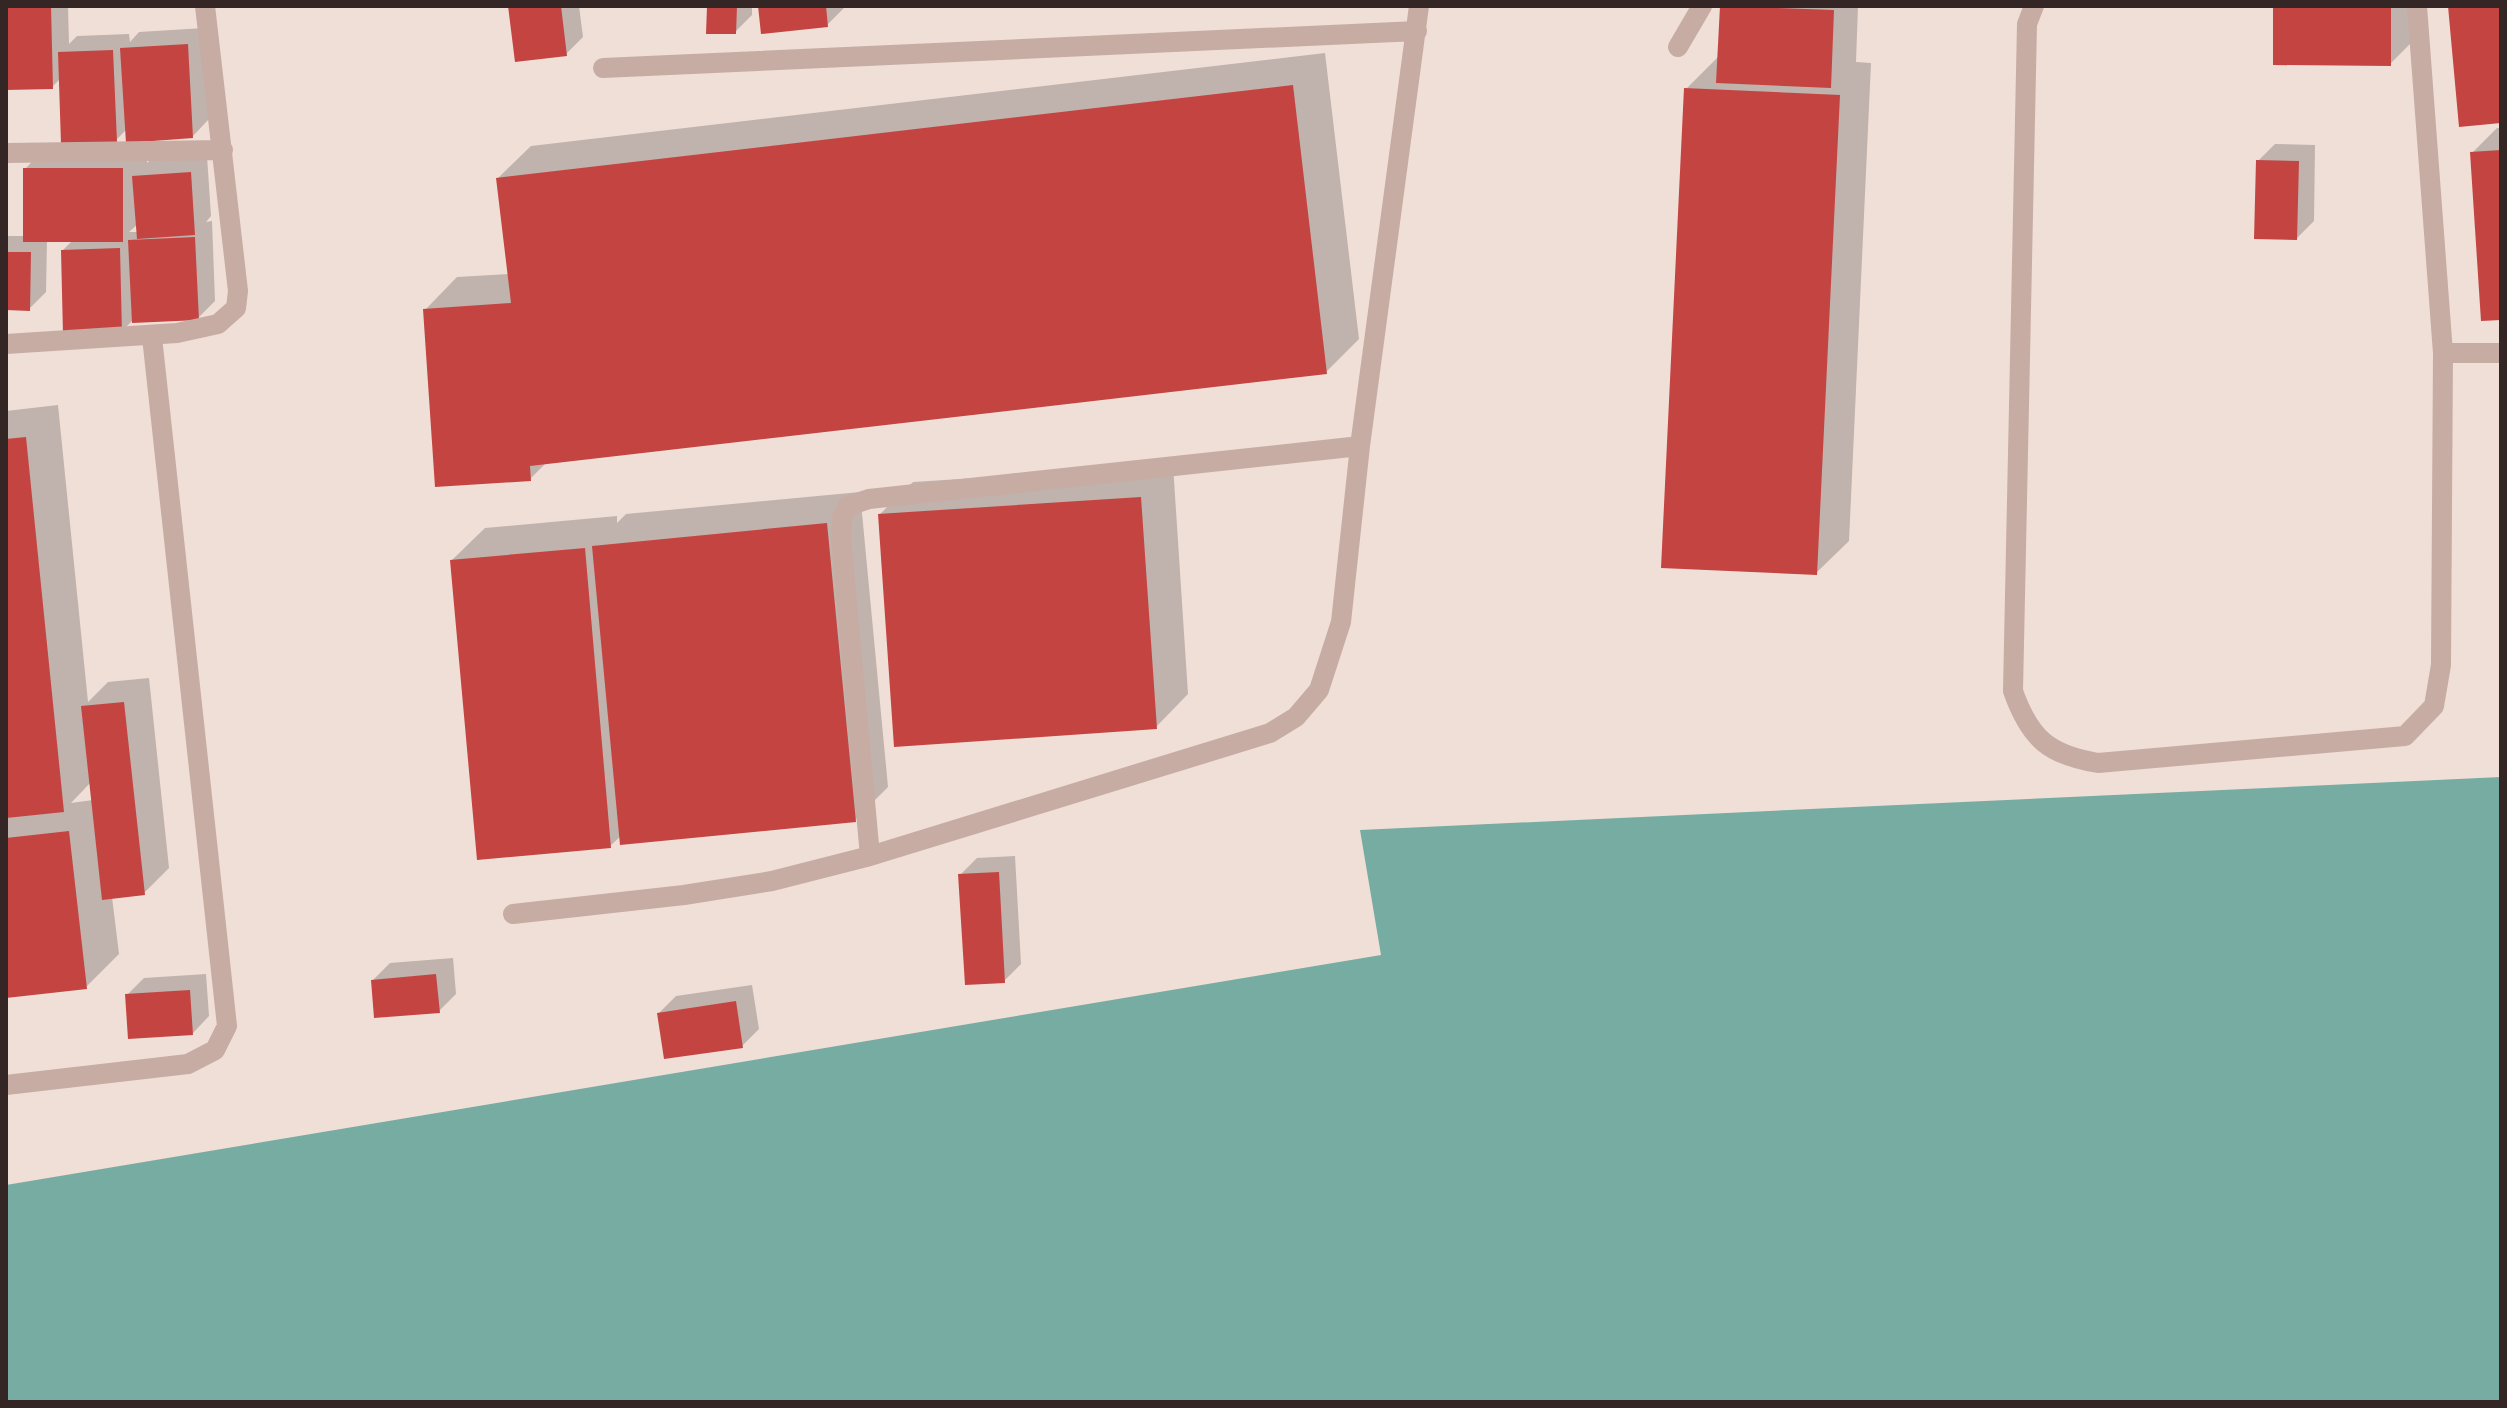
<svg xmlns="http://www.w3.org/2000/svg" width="2507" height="1408" font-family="'PT Sans Narrow',sans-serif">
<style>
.water{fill:#77aca3}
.shadow{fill:#0003;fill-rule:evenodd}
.building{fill:#c44441}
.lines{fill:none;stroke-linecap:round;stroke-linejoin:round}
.lane{stroke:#c7aca4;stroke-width:20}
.street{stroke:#c7aca4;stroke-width:20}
</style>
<rect width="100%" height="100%" fill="#f0dfd7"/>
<path class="water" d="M2501 777V1402H6V1185L1381 955 1360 830Z"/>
<path class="shadow" d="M6 6H68L69 44 77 36 129 34 130 42 139 32 204 28 209 119 193 136 132 140 147 143V163L151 159 207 156 211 216 206 222 212 221 215 301 198 318 132 321 121 332 63 250 73 240H47L46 292 29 309 6 308V236H25V169L50 143H64L61 78 52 87 7 88 6 105ZM127 129 128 143H113ZM138 224V232H129Z
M510 6H579L583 37 566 54Z
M709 6H752V15L735 32Z
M760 6H844V8L827 25Z
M1722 6H1858L1856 62 1871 63 1849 541 1816 573 1686 89 1720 55Z
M2275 6H2415V39L2390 64Z
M1325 53 1359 339 1326 372 547 462 530 479 425 310 457 277 509 274 498 178 531 146Z
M2497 128H2501V318L2472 153Z
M2275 144 2315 145 2314 221 2297 238 2258 161Z
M58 405 88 702 108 682 149 678 169 868 144 893 112 897 119 954 86 987 6 996V411ZM91 782 93 800 71 803Z
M1173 465 1188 694 1156 727 880 514 913 482Z
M860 492 888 787 855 820 622 835 610 846 452 560 485 528 617 516V523L626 514Z
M1015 856 1021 964 1004 981 960 875 977 858Z
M453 958 456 994 439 1011 373 980 390 963Z
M206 974 209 1016 193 1033 127 995 144 978Z
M752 985 759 1029 742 1046 659 1013 676 996Z"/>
<path class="building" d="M6 6H51L53 89 6 90Z
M508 6H561L567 56 515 62Z
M707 6H737L736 34H706Z
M758 6H826L828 27 761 34Z
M1720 6 1834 10 1831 88 1716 83Z
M2273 6H2391V66L2273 65Z
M2448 6H2501V123L2459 127Z
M188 44 193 138 126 143 120 48Z
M113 50 117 142 61 144 58 52Z
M1293 85 1327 374 530 466 531 481 435 487 423 309 511 303 496 178Z
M1684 88 1840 95 1817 575 1661 568Z
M2501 150V320L2481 321 2470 152Z
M2256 160 2299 161 2297 240 2254 239Z
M23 168H123V242H23Z
M191 172 195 235 137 239 132 176Z
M195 237 199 320 132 323 128 240Z
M120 248 122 334 63 335 61 250Z
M6 252H31L30 311 6 310Z
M26 437 64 812 6 818V439Z
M1141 497 1157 729 894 747 878 514Z
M827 523 856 822 620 845 592 546Z
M585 548 611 848 477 860 450 560Z
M124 702 145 895 102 900 81 706Z
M69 831 87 989 6 998V838Z
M999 872 1005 983 965 985 958 874Z
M436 974 440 1013 374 1018 371 980Z
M190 990 193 1035 128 1039 125 994Z
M736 1001 743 1048 664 1059 657 1013Z"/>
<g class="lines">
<path class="lane" d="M2034 6 2027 24 2013 691C2030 739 2049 755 2098 763L2405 736 2434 706 2441 665 2443 353 2417 6
M1678 47 1702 6
M603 68 1417 31
M2443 353H2501
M870 856 841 538 842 518 848 506 869 499 1360 446
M513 914 684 895 772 881 870 856 1270 733 1296 717 1319 690 1341 622 1360 446 1419 6
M6 1085 188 1064 215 1050 227 1026 152 337"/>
<path class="street" d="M6 153 223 150
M6 344 177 333 218 324 236 308 238 291 205 6"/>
</g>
<rect width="2507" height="1408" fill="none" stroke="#332625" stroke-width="16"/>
</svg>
